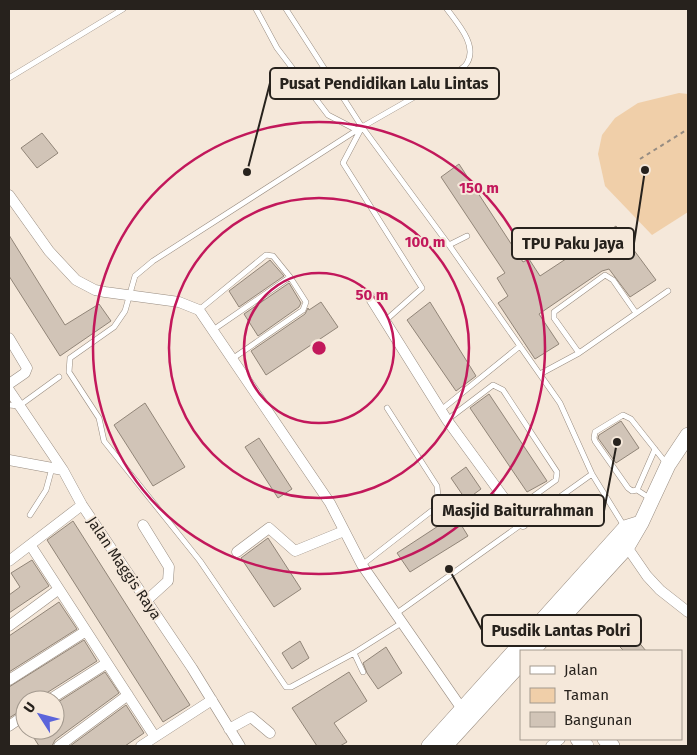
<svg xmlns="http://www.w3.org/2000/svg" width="697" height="755" font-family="'Fira Sans',sans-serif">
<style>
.green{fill:#f0cfa9}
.building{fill:#d1c4b7;stroke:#918578}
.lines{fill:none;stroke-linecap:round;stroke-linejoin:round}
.service-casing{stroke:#988c80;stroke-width:6}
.minor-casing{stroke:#988c80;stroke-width:11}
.secondary-casing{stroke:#988c80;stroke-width:16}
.path{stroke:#968c82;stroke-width:2;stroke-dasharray:4 4;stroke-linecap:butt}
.service{stroke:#fff;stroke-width:5}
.minor{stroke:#fff;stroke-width:10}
.secondary{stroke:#fff;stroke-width:15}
.ring{fill:none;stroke:#c2185b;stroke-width:2.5}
.labels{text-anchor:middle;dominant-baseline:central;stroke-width:4;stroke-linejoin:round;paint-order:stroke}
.street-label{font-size:15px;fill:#27221d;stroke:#f5e8da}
.centre{fill:#c2185b;stroke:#f5e8da;stroke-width:2.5}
.ring-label{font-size:15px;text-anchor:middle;font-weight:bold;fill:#c2185b;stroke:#f5e8da;stroke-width:4;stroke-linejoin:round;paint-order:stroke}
.leader{fill:none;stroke:#27221d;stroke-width:2}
.callout-dot{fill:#27221d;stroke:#f5e8da;stroke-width:2}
.callout{fill:#f5e8da;stroke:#27221d;stroke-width:2}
.callout-label{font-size:16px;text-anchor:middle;font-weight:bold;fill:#27221d}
</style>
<rect width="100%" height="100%" fill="#f5e8da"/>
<path class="green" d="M679 93 688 94V212L652 235 605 186 598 154 602 135 615 118 638 103Z"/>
<path class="building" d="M42 133 58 153 37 168 21 148Z
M459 164 523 262 529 259 540 276 616 226 656 280 630 297 609 269 602 271 539 314 559 344 535 359 498 303 508 296 497 278 505 273 441 177Z
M9 235 65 325 99 304 111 321 60 356 9 276Z
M270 260 284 276 239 307 229 291Z
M289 283 301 303 299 307 258 336 244 314Z
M321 302 338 327 266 375 251 351 305 314 308 308 309 310Z
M430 302 476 376 456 391 407 320Z
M489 394 547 481 527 492 470 408Z
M145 403 185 467 153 486 114 425Z
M621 421 639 448 616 463 598 438 599 435Z
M259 438 292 489 278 498 245 447Z
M466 467 481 489 466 500 451 478Z
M455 515 468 536 410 572 397 553Z
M73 521 190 705 163 722 47 540Z
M268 538 301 589 274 607 241 558Z
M32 560 49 586 9 613V595L20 587 11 573Z
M59 602 77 629 9 672V636Z
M633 635 646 651H624L619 646Z
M84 640 97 661 45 694 42 700H25V708L9 718V687Z
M300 641 309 658 292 669 282 653Z
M386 647 402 673 378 689 367 673 363 663Z
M105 672 119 693 55 740 52 746H39L29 730H55V704Z
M349 672 367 701 334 723 347 742 340 746H317L292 708Z
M126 705 144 733 125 746H70Z"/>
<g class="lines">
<defs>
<path id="service" d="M256 9 277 48 328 115 357 130 362 127 449 245 560 403 592 474 624 526
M286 9 362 127
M9 78 123 9
M449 245 467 236
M199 310 266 255 273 256 290 277
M386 320 422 288 343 163 362 127 458 72C460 69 465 67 467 63 478 45 457 23 447 9
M213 330 290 277 306 302 303 310 232 359
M579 353 554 318V312L605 275 613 280 636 313
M540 374 579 353 668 291
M9 405 19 406 59 377
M441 410 520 346
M447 420 493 385 503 390 557 472 556 480 513 511
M655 449 637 490 632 491 628 488 595 441 594 438 595 432 623 415 631 419 666 463
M637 490 651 499
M30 515 46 490 52 468
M362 565 434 509 438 497 437 486 387 408
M397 613 592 474
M354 653 291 687H286L200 561 104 441 99 418 69 372 70 358 114 327 125 311 135 276 153 261 357 130
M363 672 354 653 403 622"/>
<path id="minor" d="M9 195 49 251 76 280 95 290 105 292 179 302 199 310 330 503 362 565 462 709
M370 297 447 420 523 524
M9 338 27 368 25 373 9 384
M9 390 63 470 82 505 192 668 240 746
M9 460 63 470
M143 525 169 567 168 581 146 601
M31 546 155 737
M627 547 647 576 660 590 688 612
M237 552 269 528 295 551 344 531
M9 561 82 505
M9 626 59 589
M9 680 86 631
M49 700 107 663
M9 726 25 715
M229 729 251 717 270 733
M59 746 128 695
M141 746 212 700
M551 746 560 739"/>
<path id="secondary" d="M532 651 627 547 641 523 668 465 688 435
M578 739 586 746
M605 739 612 746
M429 746 625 528 641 523
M445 746 521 663"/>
</defs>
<use href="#service" class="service-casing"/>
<use href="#minor" class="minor-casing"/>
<use href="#secondary" class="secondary-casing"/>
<path class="path" d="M640 159 688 129"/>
<use href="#service" class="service"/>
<use href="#minor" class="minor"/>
<use href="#secondary" class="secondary"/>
</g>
<g class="ring">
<circle cx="319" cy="348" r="75"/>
<circle cx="319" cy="348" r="150"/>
<circle cx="319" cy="348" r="226"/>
</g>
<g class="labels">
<g class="street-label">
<text transform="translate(124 568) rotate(56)">Jalan Maggis Raya</text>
</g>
</g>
<circle cx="319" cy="348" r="8" class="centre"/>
<g class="ring-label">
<text x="479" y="193">150 m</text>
<text x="425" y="247">100 m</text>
<text x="372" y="300">50 m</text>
</g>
<path class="leader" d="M247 172L270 83M645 170L634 243M617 442L604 511M449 569L482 630"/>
<g class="callout-dot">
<circle cx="247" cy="172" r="5"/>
<circle cx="645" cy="170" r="5"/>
<circle cx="617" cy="442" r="5"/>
<circle cx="449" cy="569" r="5"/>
</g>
<g class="callout">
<rect x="270" y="68" width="229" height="31" rx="5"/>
<rect x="512" y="228" width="122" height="31" rx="5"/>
<rect x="432" y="495" width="172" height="31" rx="5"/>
<rect x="482" y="615" width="159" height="31" rx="5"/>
</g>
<g class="callout-label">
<text x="384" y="89">Pusat Pendidikan Lalu Lintas</text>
<text x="573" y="249">TPU Paku Jaya</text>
<text x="518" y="516">Masjid Baiturrahman</text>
<text x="561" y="636">Pusdik Lantas Polri</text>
</g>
<rect width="697" height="755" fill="none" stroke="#27221d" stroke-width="20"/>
<rect x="520" y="650" width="162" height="90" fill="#f5e8da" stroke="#a3998e"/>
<rect x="530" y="666" width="25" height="8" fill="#ffffff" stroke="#a3998e"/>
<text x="564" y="675" font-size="15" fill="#27221d">Jalan</text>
<rect x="530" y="688" width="25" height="15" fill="#f0cfa9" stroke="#a3998e"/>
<text x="564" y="700" font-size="15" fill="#27221d">Taman</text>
<rect x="530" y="712" width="25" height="15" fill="#d1c4b7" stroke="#a3998e"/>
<text x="564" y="725" font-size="15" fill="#27221d">Bangunan</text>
<g transform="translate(40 715) rotate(306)"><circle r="24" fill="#f5e8da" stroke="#a3998e"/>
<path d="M0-4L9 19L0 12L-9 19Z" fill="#5b64db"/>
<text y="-8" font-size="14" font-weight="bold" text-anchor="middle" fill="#27221d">U</text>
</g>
</svg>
